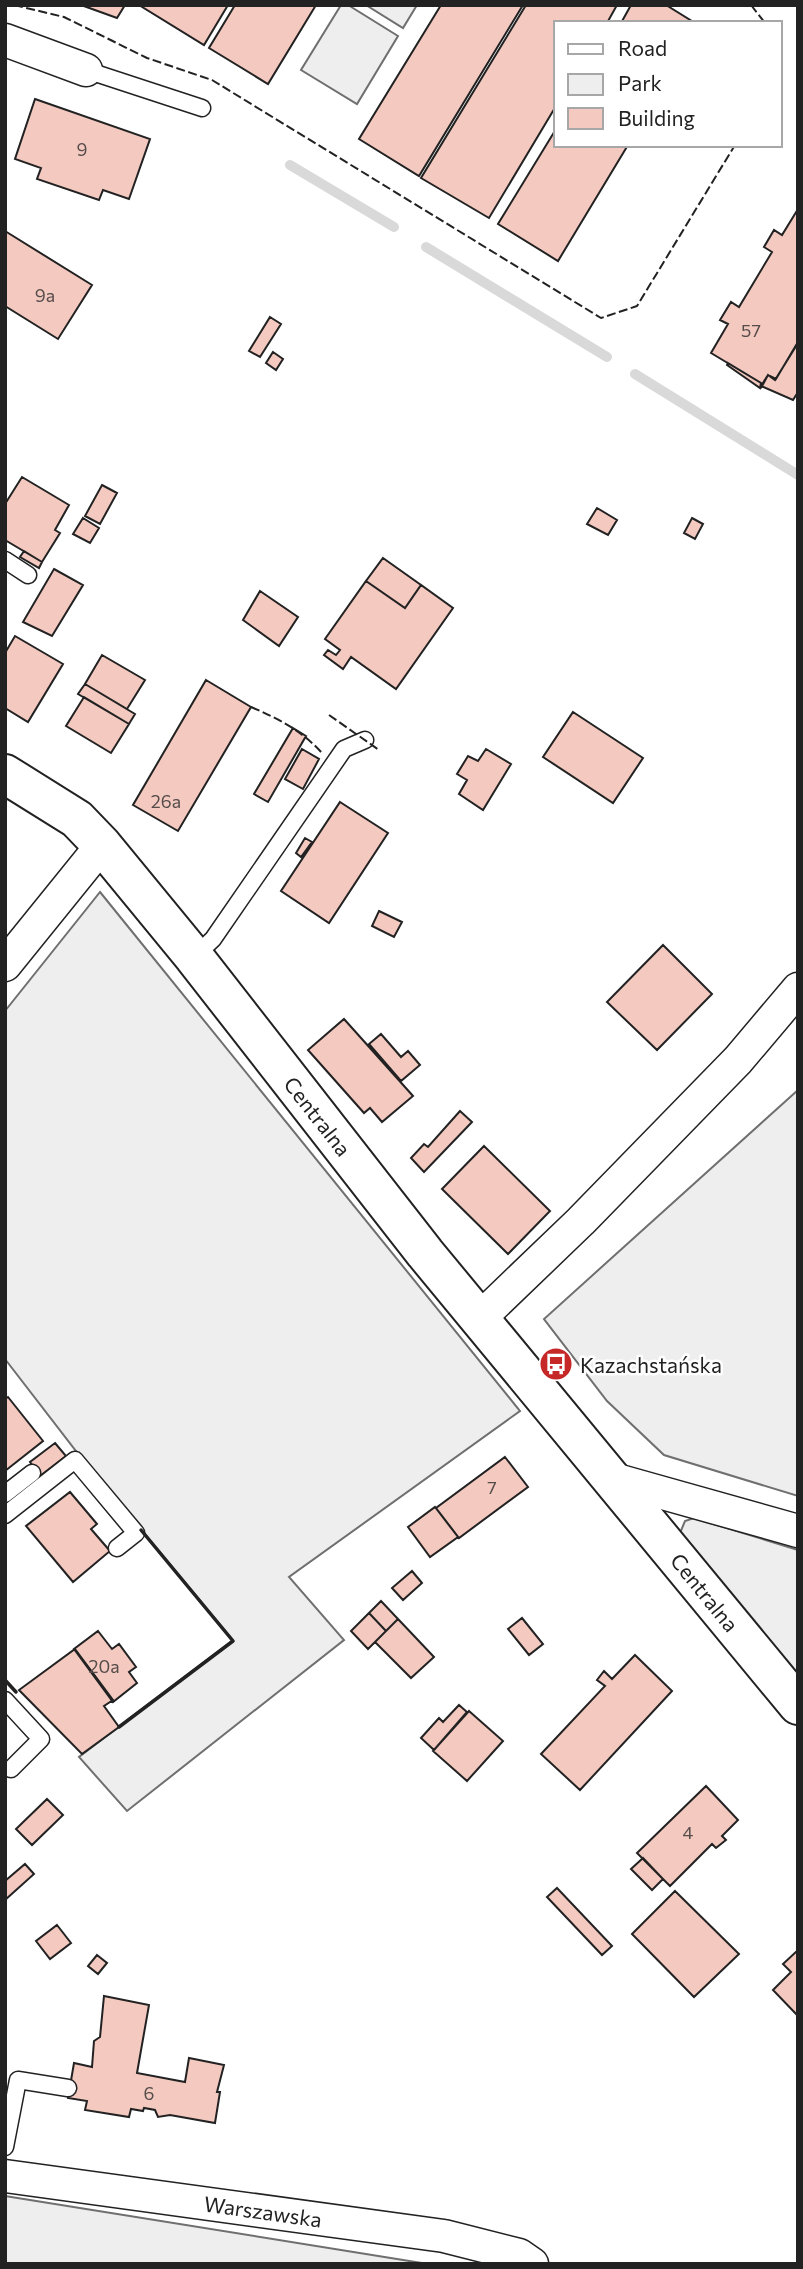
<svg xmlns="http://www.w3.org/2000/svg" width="803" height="2269" font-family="Commissioner,sans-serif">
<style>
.green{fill:#eee;stroke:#6f6f6f;stroke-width:2}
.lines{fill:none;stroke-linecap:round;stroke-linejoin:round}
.stream{stroke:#d9d9d9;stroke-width:10}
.building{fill:#f3c9c0;stroke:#222;stroke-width:2}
.lane-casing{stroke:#222;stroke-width:19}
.street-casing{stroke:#222;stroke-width:35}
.secondary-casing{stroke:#222;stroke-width:42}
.lane{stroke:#fff;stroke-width:16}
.street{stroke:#fff;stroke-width:32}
.secondary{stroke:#fff;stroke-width:38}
.fence{stroke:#222;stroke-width:2;stroke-dasharray:9 3.5;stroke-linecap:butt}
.wall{stroke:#222;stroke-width:3.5}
.labels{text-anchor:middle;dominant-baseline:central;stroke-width:5;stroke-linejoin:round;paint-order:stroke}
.number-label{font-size:18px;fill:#564c4a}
.street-label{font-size:21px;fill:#222;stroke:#fff}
.poi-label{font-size:21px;fill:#222;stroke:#fff;text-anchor:start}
</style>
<rect width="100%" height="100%" fill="#fff"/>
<path class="green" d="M341 5H348L398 36 357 104 301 70Z
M366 5H417L403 28Z
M100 892 520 1411 289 1577 344 1640 127 1811 79 1757 233 1640 76 1451 5 1359V1011Z
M798 1090V1496L664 1455 607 1401 544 1319Z
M694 1518 798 1550V1676L680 1533 685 1521Z
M5 2196 428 2264H5Z"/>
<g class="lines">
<path class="stream" d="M290 165 394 227
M426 247 607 357
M635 374 798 475"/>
</g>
<path class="building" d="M81 5H125L117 18Z
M139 5H228L204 45Z
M235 5H316L268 84 209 48Z
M441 5H523L419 176 359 139Z
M526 5H617L607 23H556V106L489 218 421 178Z
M631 5H666L695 23H621Z
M35 99 150 139 129 199 103 190 99 200 37 179 41 168 15 159Z
M556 129V145H628L558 261 498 224Z
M798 209V343L775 380 768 375 761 388V383L711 353 728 324 720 320 731 302 739 307 772 252 764 247 774 230 782 235Z
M5 231 92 285 58 339 5 306Z
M270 317 281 324 260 357 249 351Z
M798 342V392L793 400 761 386 768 375 776 379Z
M273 352 283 359 276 370 266 363Z
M728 363 761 383 760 388 727 365Z
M22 477 69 505 55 530 60 533 42 562 5 540V504Z
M102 485 117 493 100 524 85 516Z
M597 508 617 520 608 535 587 524Z
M83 518 99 528 90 543 73 534Z
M692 518 703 524 695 539 684 533Z
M24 551 42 562 39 568 20 557Z
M383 558 421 585 405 608 366 581Z
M54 569 83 585 52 636 23 622Z
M366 581 405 608 421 585 453 608 396 689 351 657 343 669 324 655 328 650 336 655 340 650 325 639Z
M260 591 298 617 279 646 243 620Z
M15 636 63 664 28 722 5 708V653Z
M102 655 145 680 127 709 85 684Z
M206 680 251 707 178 831 133 805Z
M85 684 135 714 129 724 78 694Z
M84 697 129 724 111 753 66 726Z
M573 712 643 758 613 803 543 757Z
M293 728 306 736 268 802 254 794Z
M302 749 319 759 303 789 285 779Z
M486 749 511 764 483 810 459 794 467 780 457 774 468 756 478 761Z
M340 802 388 833 329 923 281 891Z
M305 838 312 842 301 857 296 853Z
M379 911 402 922 394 937 372 926Z
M663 945 712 994 657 1050 607 1002Z
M344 1019 413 1096 382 1122 370 1108 364 1113 308 1050Z
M381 1034 401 1057 408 1051 420 1065 401 1081 369 1044Z
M460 1111 472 1122 424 1172 411 1158 424 1144 428 1147Z
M484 1146 550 1211 508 1254 442 1189Z
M8 1397 43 1441 5 1471V1399Z
M55 1443 66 1456 40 1476 30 1462Z
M505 1457 528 1487 459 1538 436 1508Z
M70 1492 97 1524 91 1529 110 1551 73 1582 26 1526Z
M435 1507 458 1537 430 1557 408 1527Z
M412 1571 422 1583 403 1600 392 1588Z
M381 1601 398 1619 386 1631 369 1613Z
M369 1613 386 1631 368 1649 351 1631Z
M522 1618 543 1644 529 1655 508 1629Z
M398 1619 434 1657 411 1678 375 1642Z
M98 1631 112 1649 119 1644 136 1667 129 1672 137 1683 113 1702 74 1649Z
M75 1649 113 1700 104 1706 119 1727 82 1754 19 1690Z
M635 1655 672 1691 580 1790 541 1754 605 1686 597 1680 604 1671 612 1679Z
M459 1705 467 1712 434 1750 421 1738 439 1718 443 1722Z
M469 1711 503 1741 467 1781 433 1751Z
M706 1786 738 1820 722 1836 726 1840 716 1848 712 1844 670 1886 637 1853Z
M47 1799 63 1815 32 1845 16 1829Z
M643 1858 663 1879 652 1890 631 1869Z
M25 1864 34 1874 5 1900V1881Z
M557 1888 612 1946 602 1955 547 1897Z
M675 1891 739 1954 694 1997 632 1934Z
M57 1925 71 1943 50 1959 36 1941Z
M798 1950V2016L773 1990 791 1972 783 1964Z
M97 1955 107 1963 98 1974 88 1966Z
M104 1996 149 2005 137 2073 185 2082 189 2058 224 2065 217 2092H220L215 2123 170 2115 158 2117 155 2110 144 2108 143 2111 131 2109 129 2117 85 2110 87 2101 68 2098 74 2063 92 2067 94 2041 100 2037Z"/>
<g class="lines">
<defs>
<path id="lane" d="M86 70 202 108
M5 560 28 575
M194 957 213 939 344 749 365 740
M5 1494 32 1473
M5 1515 75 1460 136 1533 117 1548
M5 1700 41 1739 11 1769
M5 2147 18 2080 68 2088"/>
<path id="street" d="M5 40 86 70
M5 965 102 845
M479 1319 581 1221 738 1060 798 989
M613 1479 798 1531
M5 2176 444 2236 519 2255 532 2264"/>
<path id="secondary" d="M5 774 77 819 102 845 194 957 425 1253 798 1705"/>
</defs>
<use href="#lane" class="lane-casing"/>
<use href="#street" class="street-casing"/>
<use href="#secondary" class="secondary-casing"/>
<use href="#lane" class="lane"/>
<use href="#street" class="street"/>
<use href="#secondary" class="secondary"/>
<path class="fence" d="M14 5 64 17 147 58 212 80 601 318 637 306 735 145
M751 5 765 23
M251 707C279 719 301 730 322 753
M329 715 379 750"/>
<path class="wall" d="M5 1680 16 1692
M119 1727 233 1641 141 1530"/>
</g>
<defs>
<symbol id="bus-disc" viewBox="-11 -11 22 22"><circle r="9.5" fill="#c62828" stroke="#fff"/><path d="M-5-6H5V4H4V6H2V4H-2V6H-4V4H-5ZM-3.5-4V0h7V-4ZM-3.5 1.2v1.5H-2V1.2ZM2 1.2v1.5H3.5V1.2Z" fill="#fff"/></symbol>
</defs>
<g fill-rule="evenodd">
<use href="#bus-disc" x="537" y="1345" width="38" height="38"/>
</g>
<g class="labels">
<g class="number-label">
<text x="82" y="149">9</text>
<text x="45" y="295">9a</text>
<text x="751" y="330">57</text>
<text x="166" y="801">26a</text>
<text x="492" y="1487">7</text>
<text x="104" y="1666">20a</text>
<text x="688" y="1832">4</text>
<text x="149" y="2093">6</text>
</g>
<g class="street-label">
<text transform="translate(318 1116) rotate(52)">Centralna</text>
<text transform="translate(705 1592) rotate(51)">Centralna</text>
<text transform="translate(263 2211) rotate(8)">Warszawska</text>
</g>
<g class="poi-label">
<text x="580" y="1364">Kazachstańska</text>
</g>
</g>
<rect width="803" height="2269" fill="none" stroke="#222222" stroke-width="14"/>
<rect x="554" y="21" width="228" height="126" fill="#ffffff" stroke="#a7a7a7" stroke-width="2"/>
<rect x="568" y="44" width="35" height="10" fill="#ffffff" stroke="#a7a7a7" stroke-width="2"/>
<text x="618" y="56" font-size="21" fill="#222222">Road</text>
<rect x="568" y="74" width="35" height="21" fill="#eeeeee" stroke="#a7a7a7" stroke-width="2"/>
<text x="618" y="91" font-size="21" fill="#222222">Park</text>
<rect x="568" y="108" width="35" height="21" fill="#f3c9c0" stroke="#a7a7a7" stroke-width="2"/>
<text x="618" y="126" font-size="21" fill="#222222">Building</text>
</svg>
